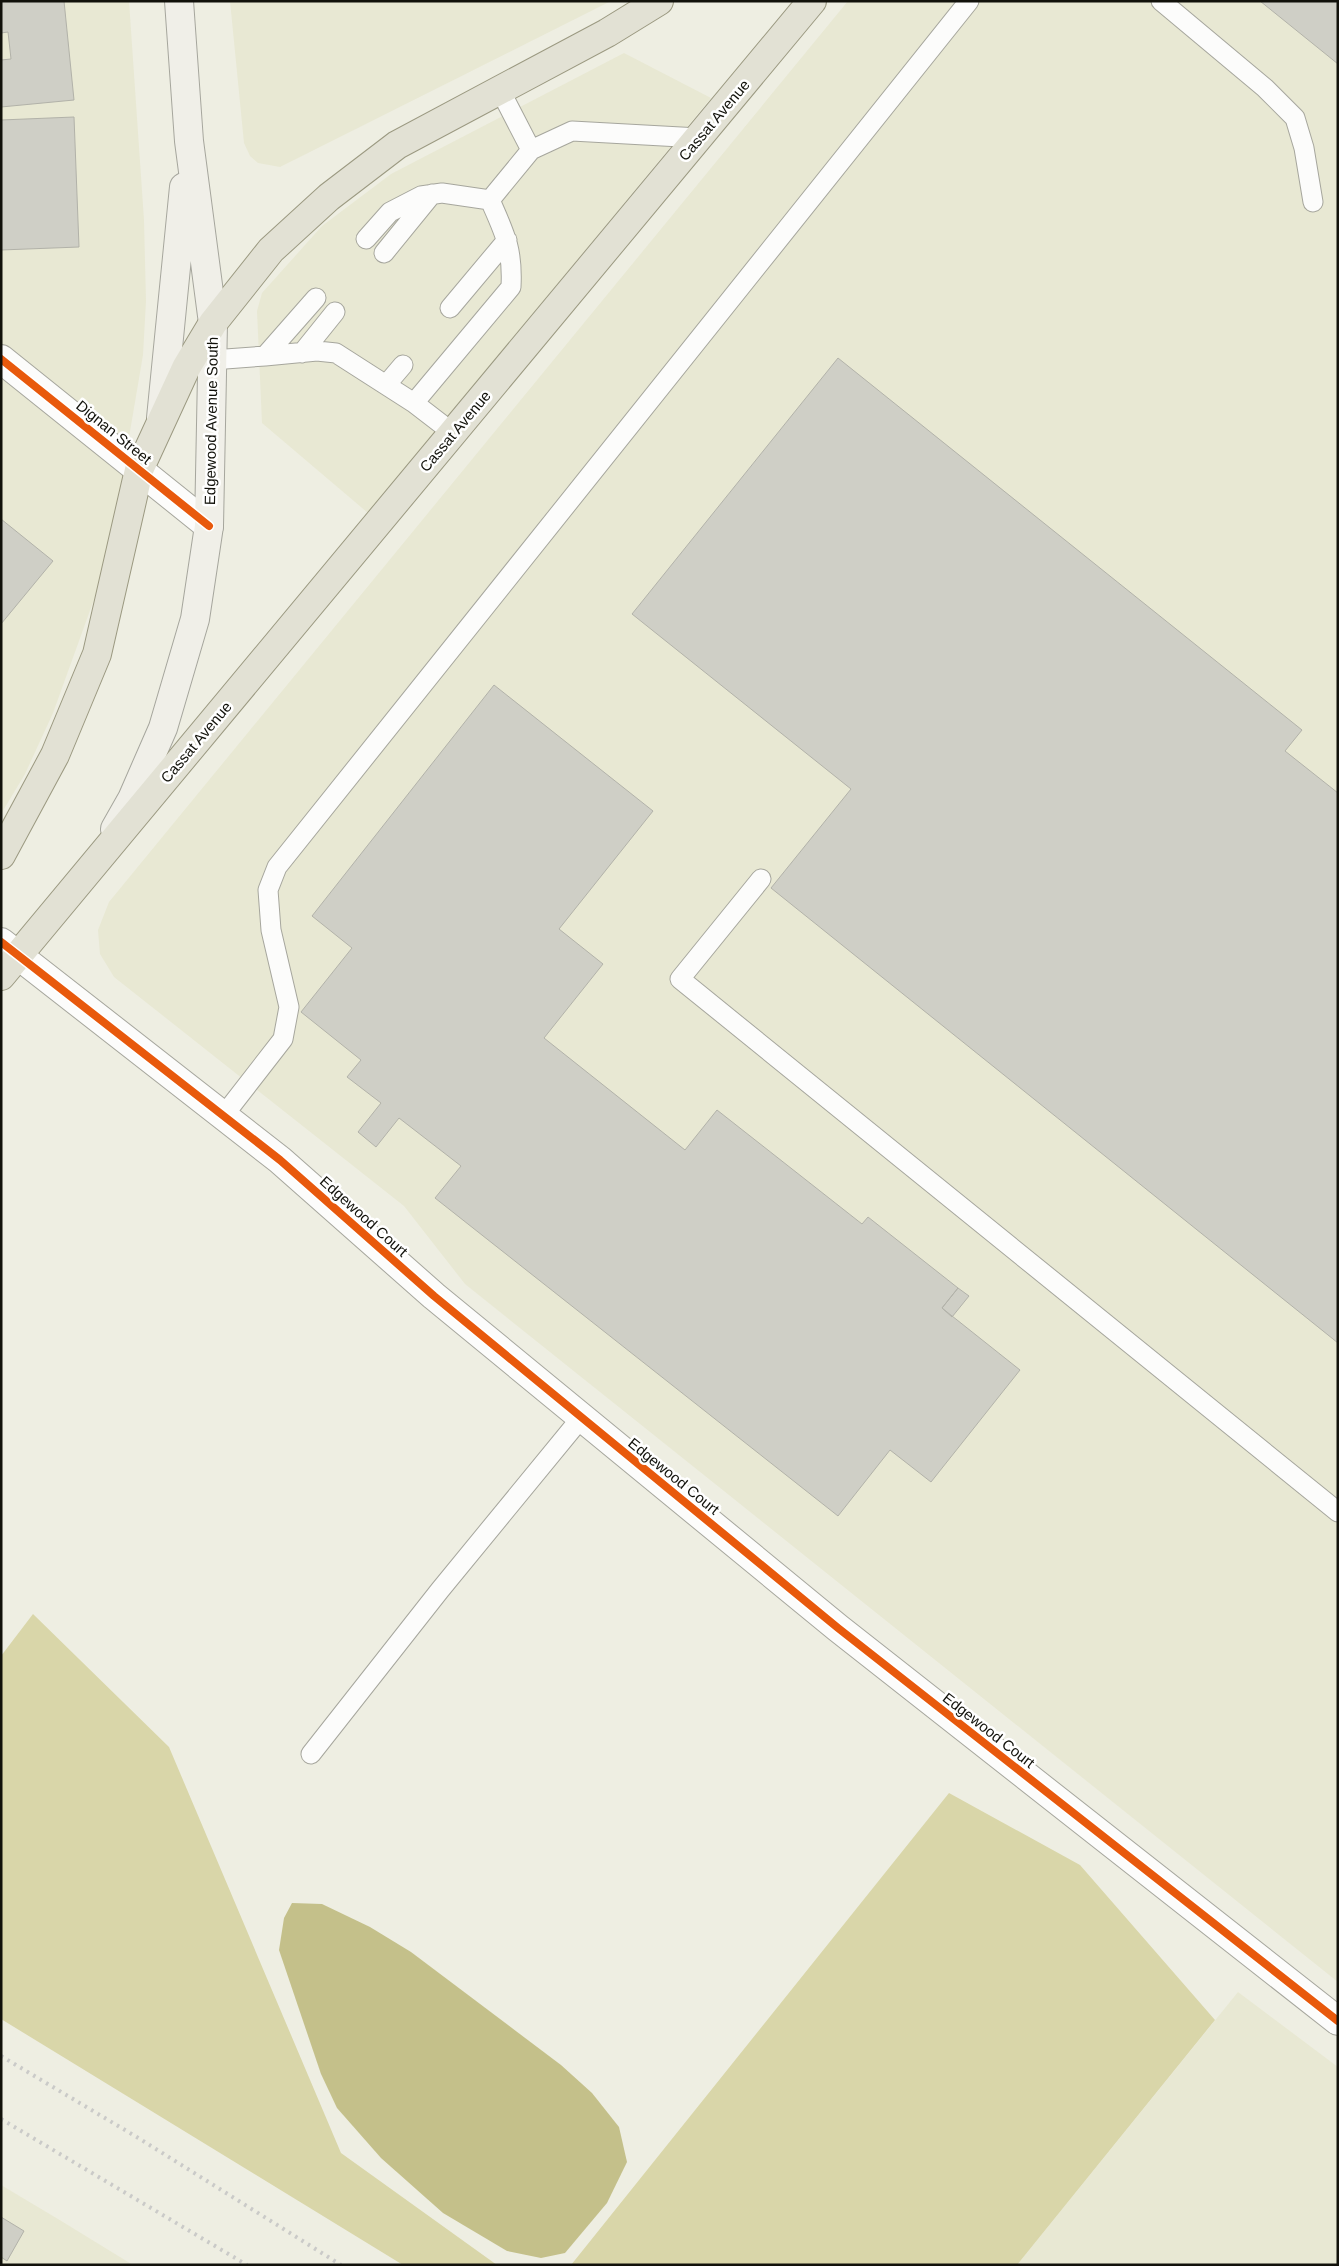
<svg xmlns="http://www.w3.org/2000/svg" width="1339" height="2266" font-family="Helvetica,sans-serif">
<style>
.built{fill:#e8e8d3}
.forest{fill:#d9d6a9}
.water{fill:#c4c08a}
.building{fill:#cfcfc6;stroke:#b2b2a9}
.lines{fill:none;stroke-linecap:round;stroke-linejoin:round}
.service-casing{stroke:#a6a69d;stroke-width:21}
.minor-casing{stroke:#a6a69d;stroke-width:30}
.secondary-casing{stroke:#a6a69d;stroke-width:30}
.primary-casing{stroke:#9b9981;stroke-width:30}
.service{stroke:#fcfcfb;stroke-width:19}
.minor{stroke:#fcfcfb;stroke-width:28}
.secondary{stroke:#f0efe8;stroke-width:28}
.primary{stroke:#e2e1d4;stroke-width:28}
.rail{stroke:#cacac8;stroke-width:4;stroke-dasharray:2.5 5;stroke-linecap:butt}
.cycleway-casing{stroke:#fff;stroke-width:11}
.cycleway{stroke:#e8590c;stroke-width:8}
.labels{text-anchor:middle;dominant-baseline:central;stroke-width:5;stroke-linejoin:round;paint-order:stroke}
.street-label{font-size:15px;fill:#11110a;stroke:#fff}
</style>
<rect width="100%" height="100%" fill="#eeeee2"/>
<path class="built" d="M1 1H129L144 220 146 301 143 355 118 502 101 580 53 713 25 774 1 814Z
M230 1H611L280 167 258 163 250 156 244 143Z
M848 1H1338V1982L465 1284 404 1206 114 977 100 954 98 930 109 902Z
M624 53 711 98 368 513 262 423 257 311 262 293 322 226 391 174Z
M1238 1992 1338 2067V2265H1017Z
M1 2185 58 2219 133 2265H1Z"/>
<path class="forest" d="M33 1614 169 1747 341 2153 497 2265H403L1 2019V1656Z
M949 1793 1080 1865 1215 2020 1017 2265H571Z"/>
<path class="water" d="M292 1903 322 1904 370 1927 411 1952 561 2065 592 2093 619 2127 627 2162 607 2203 565 2253 541 2258 507 2251 443 2213 381 2158 337 2108 321 2074 279 1950 284 1918Z"/>
<path class="building" d="M1 1H64L74 100 1 107V60L11 59 8 32 1 33Z
M1260 1H1338V64Z
M74 117 79 247 1 250V120Z
M838 358 1302 730 1285 751 1338 793V1343L771 888 851 789 632 614Z
M1 519 53 561 1 624Z
M494 685 653 811 559 929 603 964 544 1038 685 1150 717 1110 862 1224 868 1217 958 1288 942 1308 1020 1370 931 1482 890 1450 838 1516 435 1198 461 1166 399 1118 376 1147 358 1132 381 1103 347 1077 361 1060 301 1012 352 948 312 916Z
M958 1288 969 1296 952 1317 942 1308Z
M1 2217 24 2231 7 2261 1 2257Z"/>
<g class="lines">
<defs>
<path id="service" d="M1161 1 1265 88 1295 118 1304 148 1313 202
M500 90 531 150
M366 239 390 212 421 196 442 193 490 200 531 150 572 131 699 138
M384 253 432 194
M450 308 507 240
M302 353 335 312
M265 356 317 351 336 353 414 403
M212 360 265 356 316 298
M386 385 403 365
M453 433 414 403 511 287C513 249 505 234 490 200
M761 879 680 979 1338 1512
M224 1115 283 1039 289 1007 271 930 268 890 277 867 969 1
M311 1754 440 1590 581 1418"/>
<path id="minor" d="M1 359 209 526
M1 942 280 1160 434 1296 838 1628 1338 2021"/>
<path id="secondary" d="M161 418 184 187
M115 829 132 799 163 728 195 619 209 526 213 323 189 141 179 1"/>
<path id="primary" d="M1 855 55 755 97 654 139 470 186 368 213 323 271 250 329 197 397 145 607 33 659 1
M1 976 812 1"/>
</defs>
<use href="#service" class="service-casing"/>
<use href="#minor" class="minor-casing"/>
<use href="#secondary" class="secondary-casing"/>
<use href="#primary" class="primary-casing"/>
<use href="#service" class="service"/>
<use href="#minor" class="minor"/>
<use href="#secondary" class="secondary"/>
<use href="#primary" class="primary"/>
<path class="rail" d="M1 2056 140 2139 341 2265
M1 2119 247 2265"/>
<defs>
<path id="cycleway" d="M1 359 209 526
M1 942 280 1160 434 1296 838 1628 1338 2021"/>
</defs>
<use href="#cycleway" class="cycleway-casing"/>
<use href="#cycleway" class="cycleway"/>
</g>
<g class="labels">
<g class="street-label">
<text transform="translate(714 120) rotate(-50)">Cassat Avenue</text>
<text transform="translate(211 421) rotate(-89)">Edgewood Avenue South</text>
<text transform="translate(455 431) rotate(-50)">Cassat Avenue</text>
<text transform="translate(114 432) rotate(39)">Dignan Street</text>
<text transform="translate(196 742) rotate(-50)">Cassat Avenue</text>
<text transform="translate(364 1216) rotate(42)">Edgewood Court</text>
<text transform="translate(674 1476) rotate(39)">Edgewood Court</text>
<text transform="translate(989 1730) rotate(38)">Edgewood Court</text>
</g>
</g>
<rect width="1339" height="2266" fill="none" stroke="#11110a" stroke-width="5"/>
</svg>
